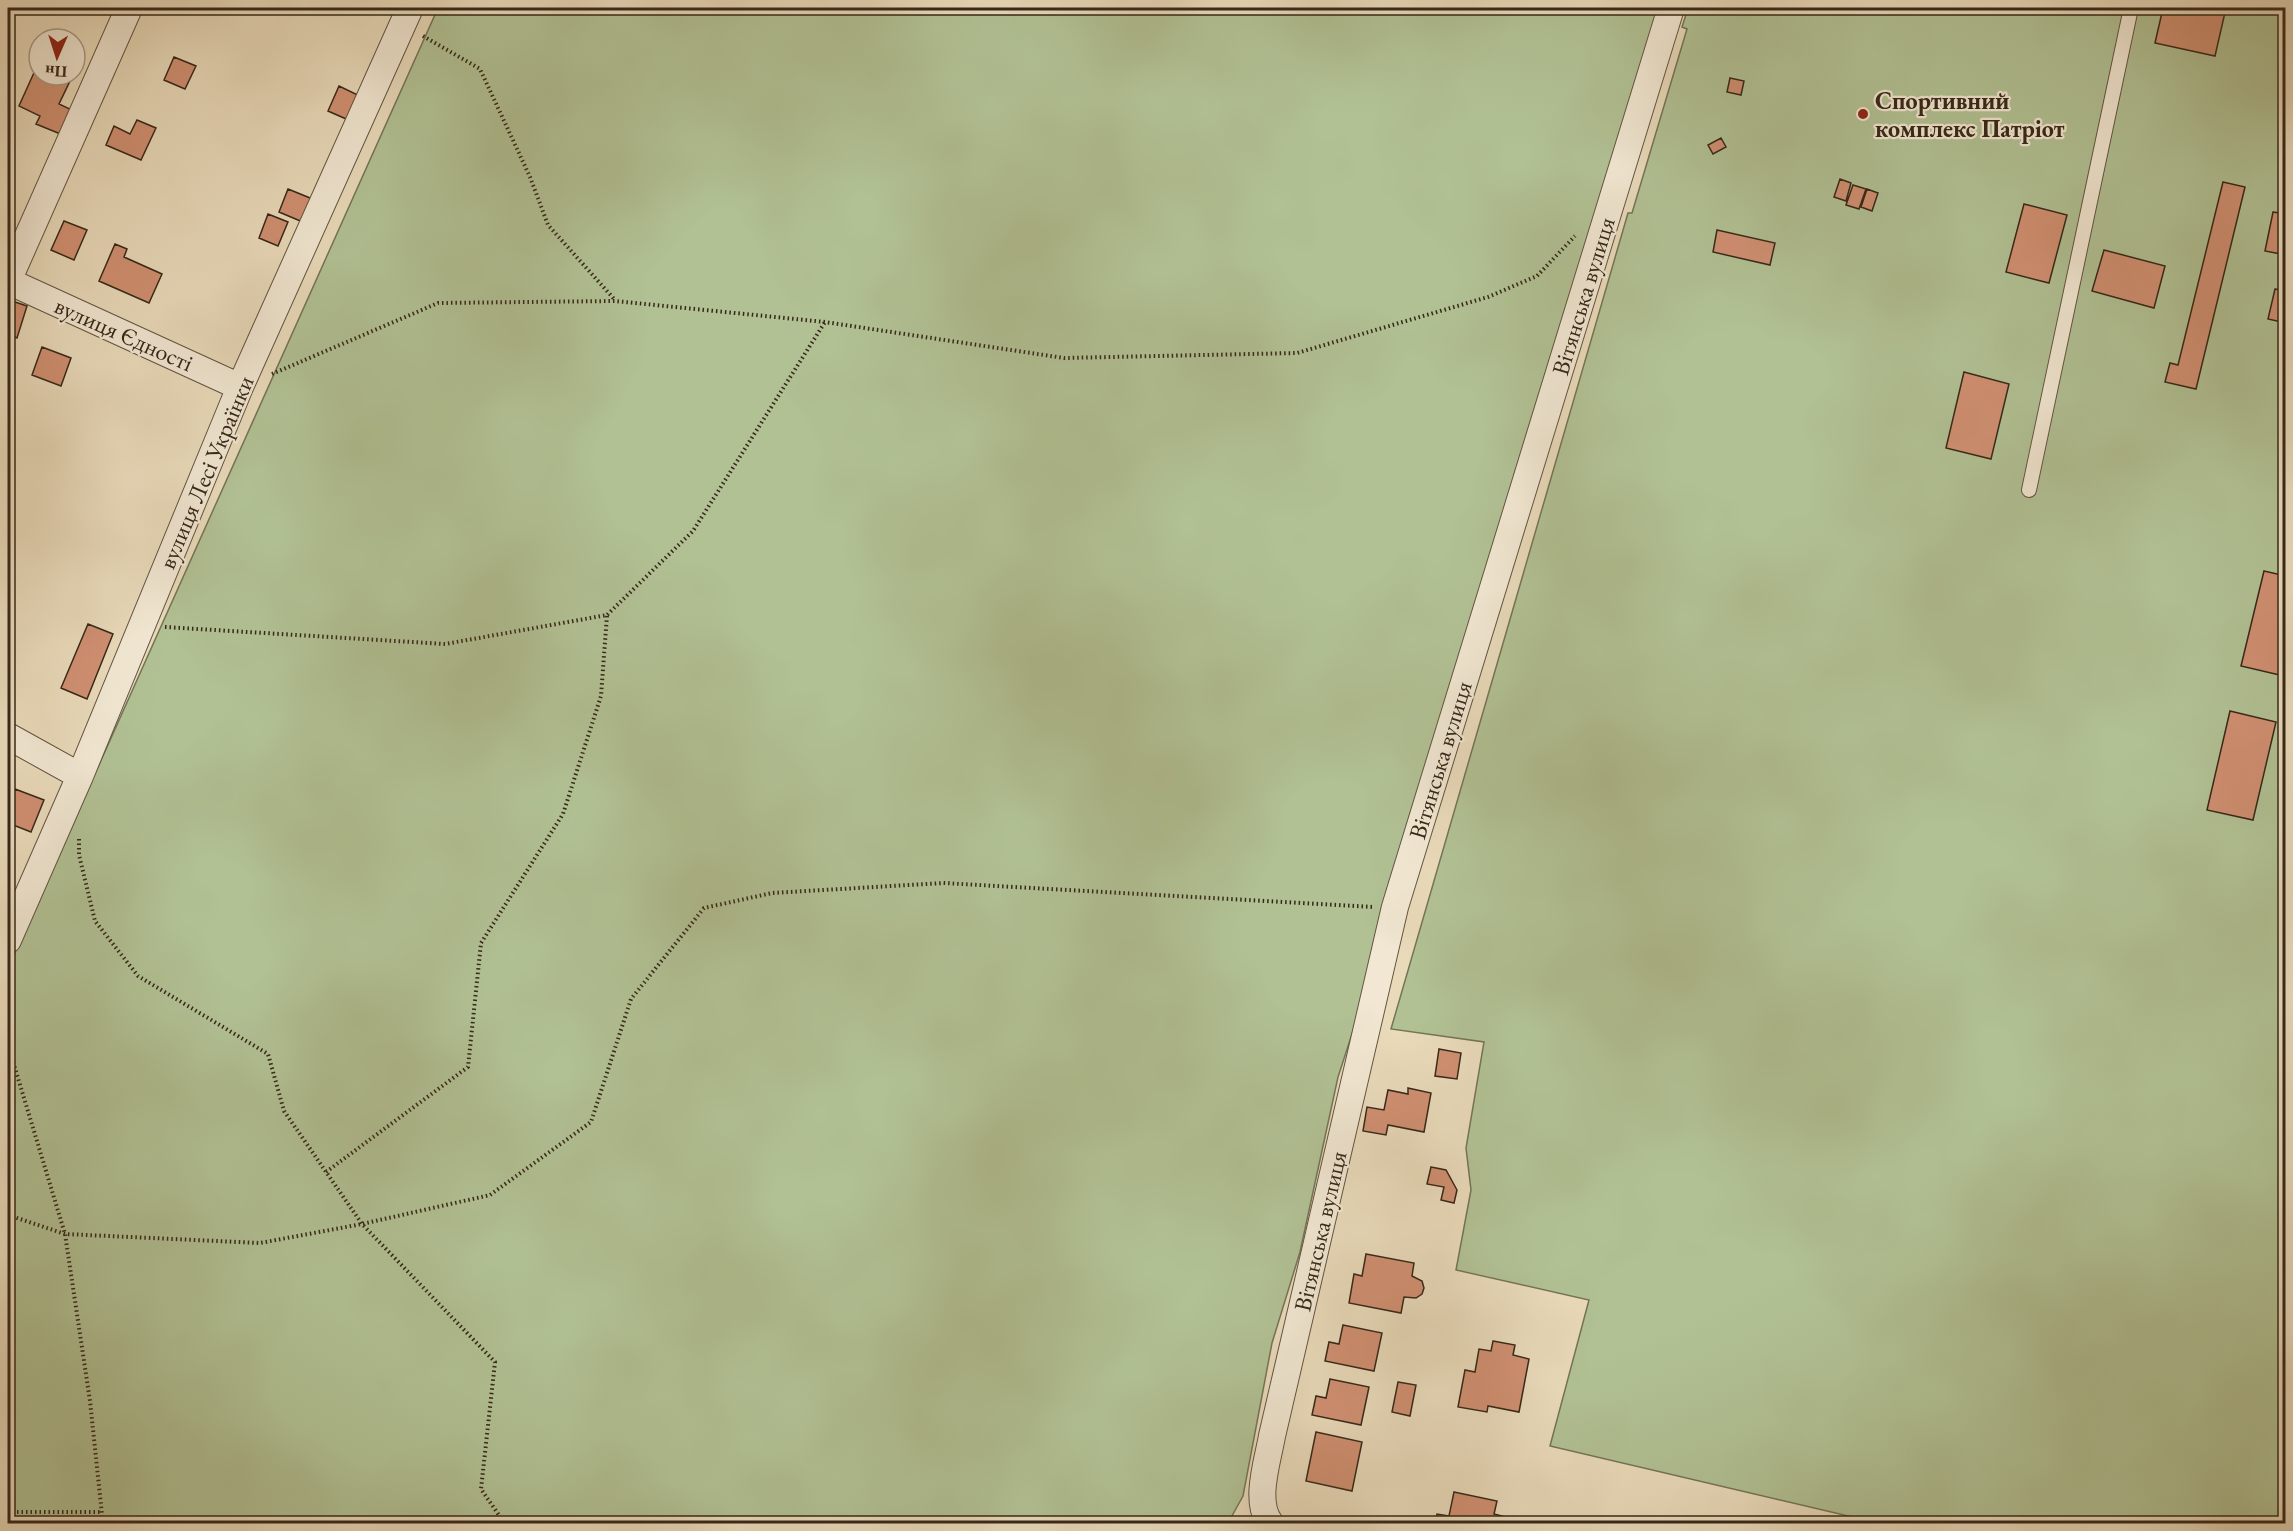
<svg xmlns="http://www.w3.org/2000/svg" width="2293" height="1531" font-family="'EB Garamond',serif">
<style>
.green{fill:#b1c194;stroke:#747457;stroke-width:1.5}
.building{fill:#d09072;stroke:#36281a;stroke-width:1.5}
.lines{fill:none;stroke-linecap:round;stroke-linejoin:round}
.service-casing{stroke:#635442;stroke-width:16}
.minor-casing{stroke:#635442;stroke-width:28}
.path{stroke:#36281a;stroke-width:4;stroke-dasharray:1.5 3;stroke-linecap:butt}
.service{stroke:#f1e7d2;stroke-width:14}
.minor{stroke:#f1e7d2;stroke-width:26}
.poi-dot{fill:#8f2418;stroke:#f1e7d2;stroke-width:2}
.labels{text-anchor:middle;dominant-baseline:central;stroke-width:4.5;stroke-linejoin:round;paint-order:stroke}
.poi-label{font-size:24px;font-weight:bold;fill:#36281a;stroke:#f1e7d2;text-anchor:start}
.street-label{font-size:24px;fill:#36281a;stroke:#f1e7d2}
</style>
<rect width="100%" height="100%" fill="#e9daba"/>
<filter id="stains"><feTurbulence type="fractalNoise" baseFrequency=".00333" numOctaves="4"/><feColorMatrix values="0 0 0 0 .2 0 0 0 0 .09 0 0 0 0 .02 0 0 0 .5 -.17"/></filter>
<radialGradient id="worn" r=".72"><stop offset=".6" stop-color="#630" stop-opacity="0"/><stop offset="1" stop-color="#630" stop-opacity=".3"/></radialGradient>
<path class="green" d="M438 8H1677L1532 482 1338 1077 1300 1252 1272 1343 1243 1496 1228 1523 8 1524V968Z
M1688 8H2285V1523H1878L1550 1446 1589 1300 1456 1270 1471 1190 1466 1148 1484 1042 1391 1029 1628 213H1632L1687 29 1682 27Z"/>
<path class="building" d="M2163 8H2226L2215 56 2155 43Z
M174 57 196 66 185 89 164 80Z
M37 66 39 75H57L70 81 59 104 74 111 63 135 36 124 40 116 19 106Z
M1730 78 1744 81 1741 95 1727 92Z
M339 86 364 98 353 122 328 111Z
M137 120 156 128 141 160 106 145 114 126 130 134Z
M1721 138 1726 147 1713 154 1708 145Z
M1840 179 1851 183 1846 201 1834 197Z
M2223 182 2245 187 2196 389 2165 382 2170 363 2178 365Z
M1853 185 1866 189 1859 209 1846 205Z
M288 189 315 200 305 223 279 212Z
M1867 189 1878 193 1872 211 1861 207Z
M2024 204 2067 215 2049 283 2006 272Z
M2273 212 2286 214V255L2265 251Z
M268 214 288 222 278 246 259 238Z
M64 221 87 230 74 260 51 250Z
M1717 230 1775 243 1770 265 1713 252Z
M115 244 127 249 124 257 162 274 149 303 99 281Z
M2104 250 2165 266 2154 308 2092 291Z
M2275 289 2286 291V323L2268 319Z
M12 301 27 306 17 338 8 334V313Z
M42 347 71 358 61 386 32 375Z
M1964 372 2009 384 1991 459 1946 448Z
M2264 571 2286 576 2284 676 2241 666Z
M88 624 113 634 87 699 61 688Z
M2230 711 2276 722 2253 820 2207 810Z
M15 789 44 800 31 832 8 823V807Z
M1439 1049 1461 1053 1457 1079 1435 1076Z
M1408 1088 1431 1093 1424 1132 1388 1125 1386 1135 1363 1131 1367 1107 1384 1110 1388 1090 1408 1094Z
M1431 1167 1446 1170 1457 1190 1454 1203 1441 1200 1444 1187 1427 1184Z
M1366 1254 1414 1263 1412 1276 1422 1281 1424 1288 1422 1294 1416 1298 1404 1297 1401 1313 1349 1303 1354 1274 1362 1276Z
M1343 1325 1382 1333 1374 1371 1325 1361 1329 1342 1339 1344Z
M1493 1341 1515 1345 1513 1355 1529 1359 1519 1412 1488 1406 1487 1412 1458 1407 1465 1370 1475 1372 1479 1349 1491 1351Z
M1330 1379 1369 1387 1361 1425 1312 1415 1316 1396 1326 1398Z
M1398 1382 1416 1385 1410 1416 1392 1412Z
M1316 1432 1362 1442 1352 1491 1306 1481Z
M1454 1492 1497 1501 1494 1514 1506 1517 1505 1524H1435L1437 1514 1449 1516Z"/>
<g class="lines">
<defs>
<path id="service" d="M2029 490 2131 8"/>
<path id="minor" d="M8 281 129 8
M8 281 240 387
M8 736 80 776
M8 940 80 776 240 387 410 8
M1271 1524C1253 1503 1268 1460 1272 1436L1395 907 1671 8"/>
</defs>
<use href="#service" class="service-casing"/>
<use href="#minor" class="minor-casing"/>
<path class="path" d="M423 36 480 69 530 177 548 225 615 300
M272 374 438 303 615 301 825 322 1064 358 1297 353 1488 297 1537 276 1575 236
M165 627 445 644 607 615 693 531 825 322
M79 839V855L95 921 138 976 268 1054 284 1111 362 1224 495 1362 481 1489 505 1524
M8 1045 65 1234 90 1401 103 1524
M326 1172 468 1067 481 943 563 814 601 696 607 615
M8 1215 65 1234 260 1243 362 1224 490 1195 591 1122 631 999 704 908 772 893 943 883 1373 907
M8 1512H102"/>
<use href="#service" class="service"/>
<use href="#minor" class="minor"/>
</g>
<circle class="poi-dot" cx="1863" cy="114" r="6"/>
<g class="labels">
<g class="poi-label">
<text x="1875" y="100">Спортивний<tspan x="1875" dy="28">комплекс Патріот</tspan></text>
</g>
<g class="street-label">
<text transform="translate(1583 296) rotate(-73)">Вітянська вулиця</text>
<text transform="translate(124 334) rotate(24)">вулиця Єдності</text>
<text transform="translate(206 472) rotate(-67)">вулиця Лесі Українки</text>
<text transform="translate(1440 760) rotate(-73)">Вітянська вулиця</text>
<text transform="translate(1320 1231) rotate(-77)">Вітянська вулиця</text>
</g>
</g>
<rect width="2293" height="1531" fill="none" stroke="#e9daba" stroke-width="30"/>
<rect x="9" y="9" width="2275" height="1513" fill="none" stroke="#36281a" stroke-width="3"/>
<rect x="15" y="15" width="2263" height="1501" fill="none" stroke="#36281a" stroke-width="1.5"/>
<g transform="translate(57 57) rotate(183)"><circle r="28" fill="#f1e7d2" stroke="#a69b88" stroke-width="1.5"/>
<path d="M0-4.5L10 22L0 15L-10 22Z" fill="#8f2418"/>
<text y="-9" font-size="16" font-weight="bold" text-anchor="middle" fill="#36281a">Пн</text>
</g>
<rect width="100%" height="100%" filter="url(#stains)"/>
<rect width="100%" height="100%" fill="url(#worn)"/>
</svg>
